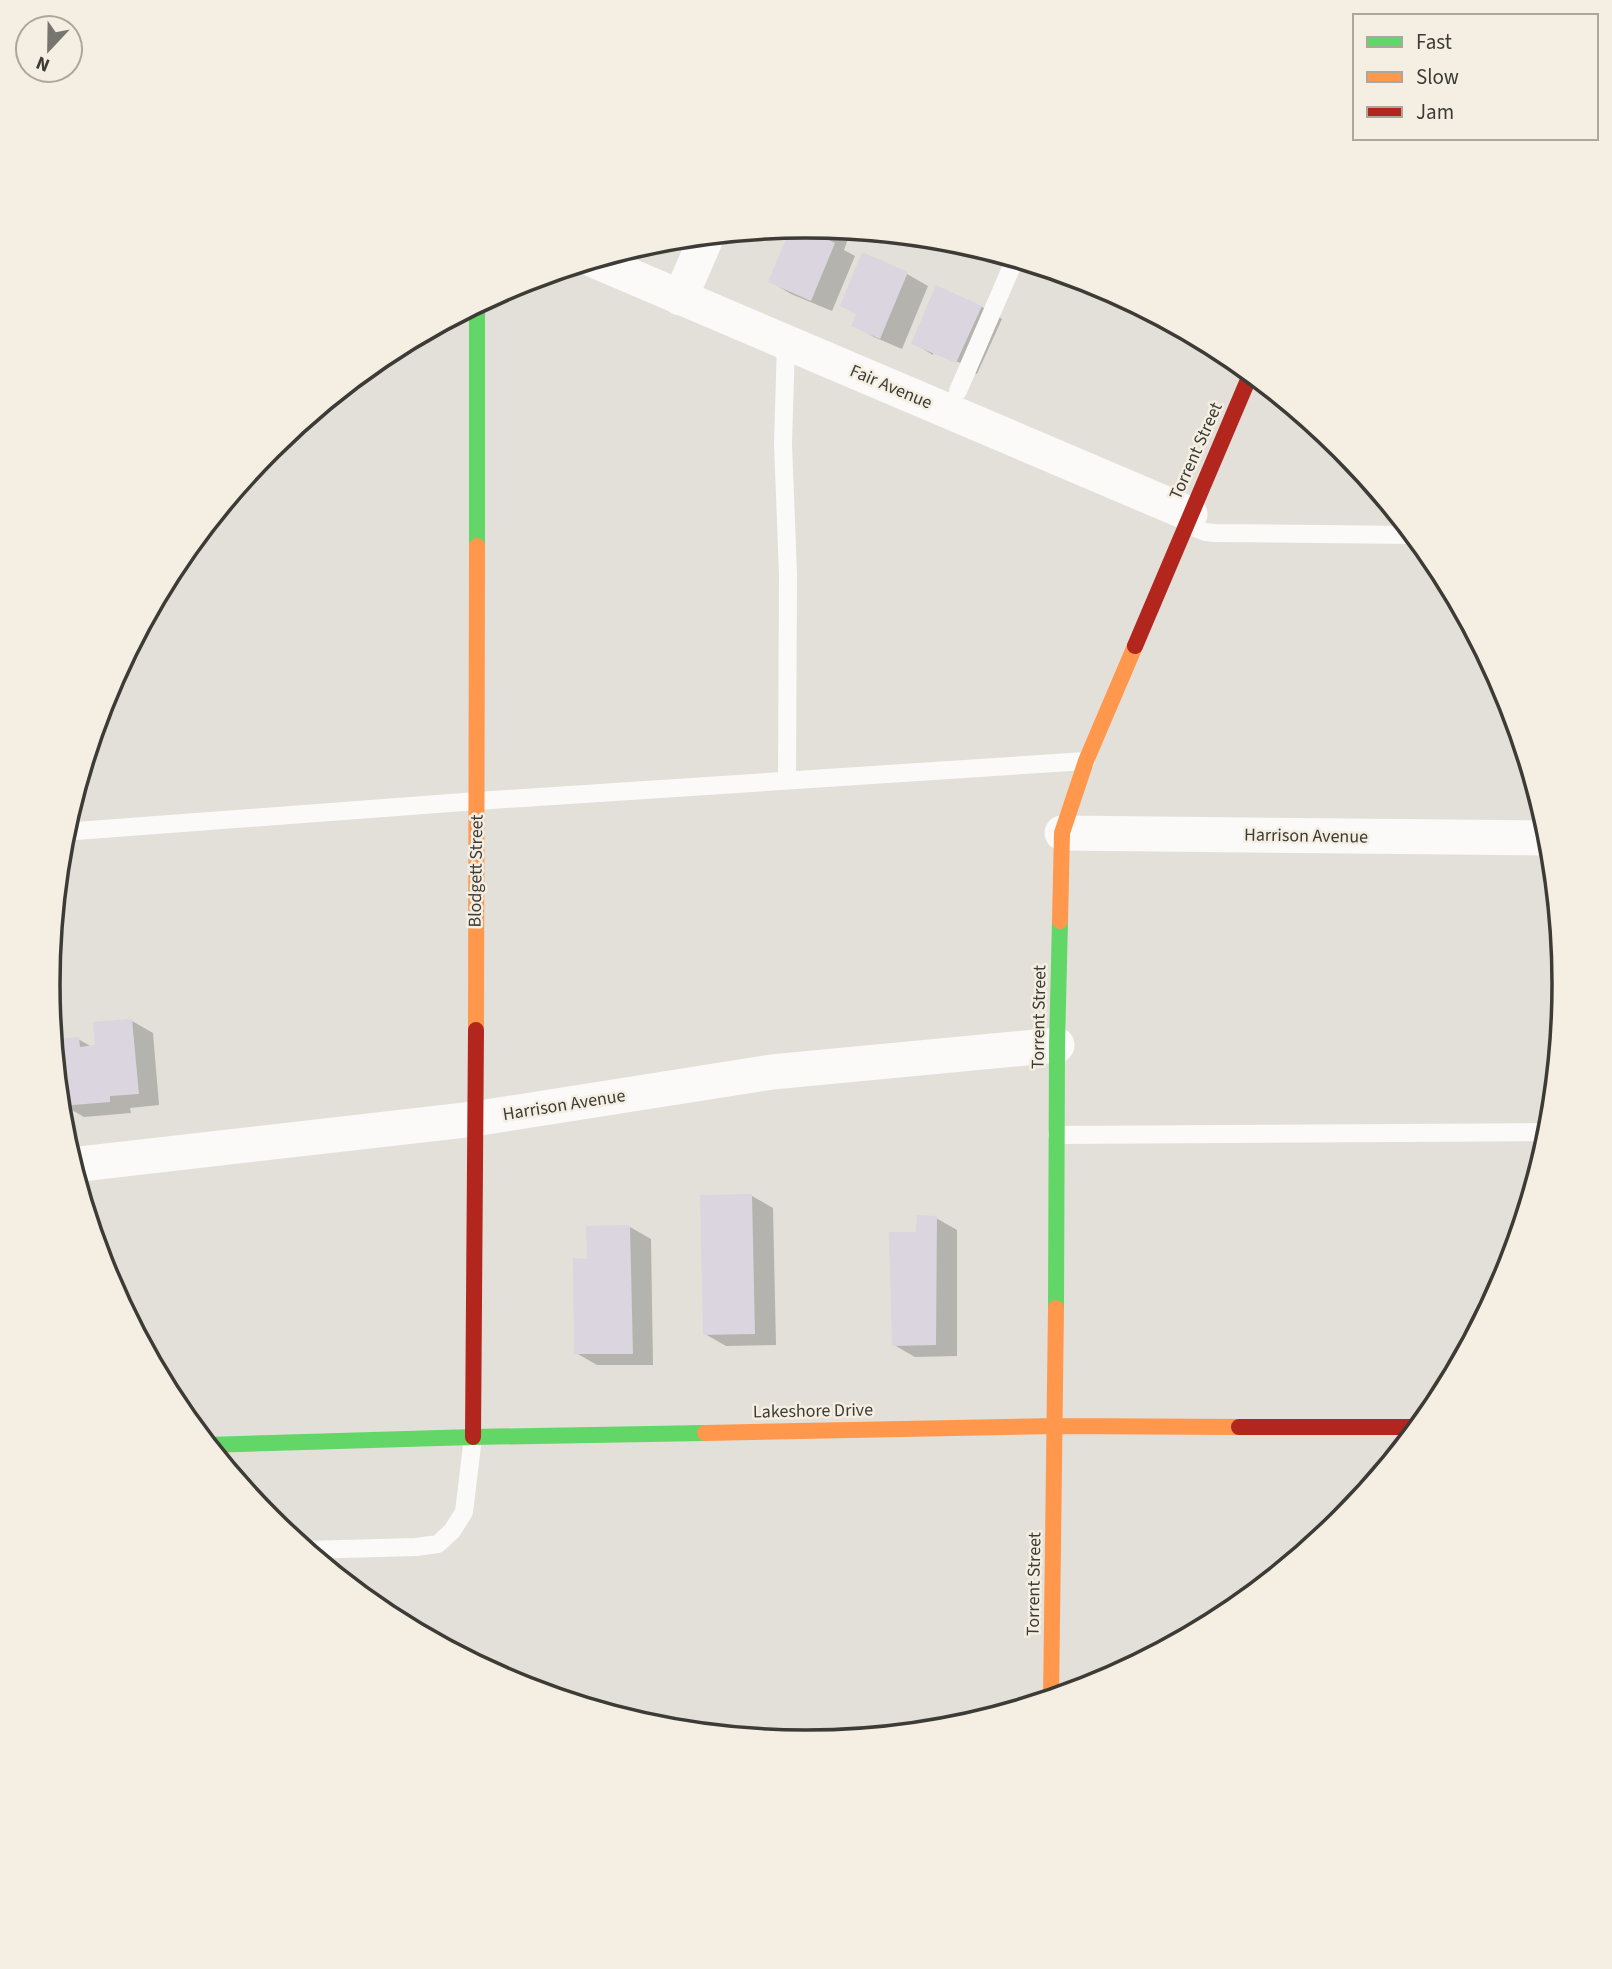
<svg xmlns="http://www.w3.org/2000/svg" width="1612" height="1969" font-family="'Source Sans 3',sans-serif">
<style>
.shadow{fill:#0003}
.building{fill:#dad5de}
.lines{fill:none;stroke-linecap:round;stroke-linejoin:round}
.lane{stroke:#fbfaf9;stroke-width:18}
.street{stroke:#fbfaf9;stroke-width:35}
.fast{stroke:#63d668;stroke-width:16}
.slow{stroke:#ff974d;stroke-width:16}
.jam{stroke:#b3261e;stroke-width:16}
.labels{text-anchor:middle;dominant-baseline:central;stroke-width:5;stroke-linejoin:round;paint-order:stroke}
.street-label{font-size:18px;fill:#3d3b36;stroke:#f4efe2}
.rim{fill:none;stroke:#3d3b36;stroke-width:3.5}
</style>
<rect width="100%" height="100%" fill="#e3e0d9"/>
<path class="shadow" d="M806 226 851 230 844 250 855 256 832 311 791 294 771 282 792 227Z
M863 255 907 274 928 286 902 349 874 337 853 325 858 315Z
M936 287 982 307 1002 319 977 374 964 368 965 365 933 351V355L913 343Z
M132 1021 153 1033 159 1105 130 1108 131 1113 84 1117 63 1105 78 1039 92 1047Z
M752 1196 773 1208 776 1345 726 1346 705 1334Z
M936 1218 957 1230V1356L915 1357 894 1345 918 1233Z
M630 1227 651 1239 653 1365H597L576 1353 588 1260Z"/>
<path class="building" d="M806 226 827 228 823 237 835 243 811 301 768 282 791 227Z
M862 252 908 272 880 339 851 326 856 314 840 306Z
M936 285 982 306 956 363 911 344Z
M132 1019 139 1094 110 1096V1102L61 1106 55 1039 79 1037 80 1047 95 1045 93 1022Z
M752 1194 755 1334 703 1335 700 1195Z
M917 1215 937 1216 936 1345 892 1346 889 1232H916Z
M630 1225 633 1354H574L573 1258 587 1259 586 1226Z"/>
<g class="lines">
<path class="lane" d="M786 343 783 444 788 574 787 780
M958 391 1015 259
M1185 524 1205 532 1215 533 1414 535
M63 832 477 801 1086 761
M1057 1135 1550 1132
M305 1550 416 1547 438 1544 452 1531 464 1512 473 1437"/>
<path class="street" d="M593 260 1190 514
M680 298 707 236
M1062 833 1550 838
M72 1165 474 1119 772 1072 1057 1045"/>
<path class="fast" d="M477 304V546
M1056 1308 1057 1045 1060 921
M207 1445 473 1437 705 1433"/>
<path class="slow" d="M1060 921 1062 833 1086 761 1135 646
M476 1030 477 546
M705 1433 1056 1426 1239 1427
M1051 1699 1056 1308"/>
<path class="jam" d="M1135 646 1251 373
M1239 1427H1420
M473 1437 476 1030"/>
</g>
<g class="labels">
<g class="street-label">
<text transform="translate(891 387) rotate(23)">Fair Avenue</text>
<text transform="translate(1196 451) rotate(-66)">Torrent Street</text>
<text transform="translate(1306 836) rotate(1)">Harrison Avenue</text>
<text transform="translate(476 871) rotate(-89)">Blodgett Street</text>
<text transform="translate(1039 1017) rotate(-89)">Torrent Street</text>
<text transform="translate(564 1105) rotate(-9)">Harrison Avenue</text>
<text transform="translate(813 1411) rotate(-1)">Lakeshore Drive</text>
<text transform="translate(1034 1584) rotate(-89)">Torrent Street</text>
</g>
</g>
<path d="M0 0H1612V1969H0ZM60 984a746 746 0 1 1 1492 0a746 746 0 1 1-1492 0Z" fill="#f4efe2" fill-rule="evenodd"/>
<path class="rim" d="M60 984a746 746 0 1 1 1492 0a746 746 0 1 1-1492 0Z"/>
<rect x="1353" y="14" width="245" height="126" fill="#f4efe2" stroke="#aba79d" stroke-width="2"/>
<rect x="1367" y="37" width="35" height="10" fill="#63d668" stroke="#aba79d" stroke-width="2"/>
<text x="1416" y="49" font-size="21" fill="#3d3b36">Fast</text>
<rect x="1367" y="72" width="35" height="10" fill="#ff974d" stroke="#aba79d" stroke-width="2"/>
<text x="1416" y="84" font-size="21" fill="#3d3b36">Slow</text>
<rect x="1367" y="107" width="35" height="10" fill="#b3261e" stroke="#aba79d" stroke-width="2"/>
<text x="1416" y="119" font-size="21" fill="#3d3b36">Jam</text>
<g transform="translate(49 49) rotate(202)"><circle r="33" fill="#f4efe2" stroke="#aba79d" stroke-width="2"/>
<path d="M0-5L12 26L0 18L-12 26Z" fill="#77756f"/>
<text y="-10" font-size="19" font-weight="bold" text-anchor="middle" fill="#3d3b36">N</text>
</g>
</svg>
